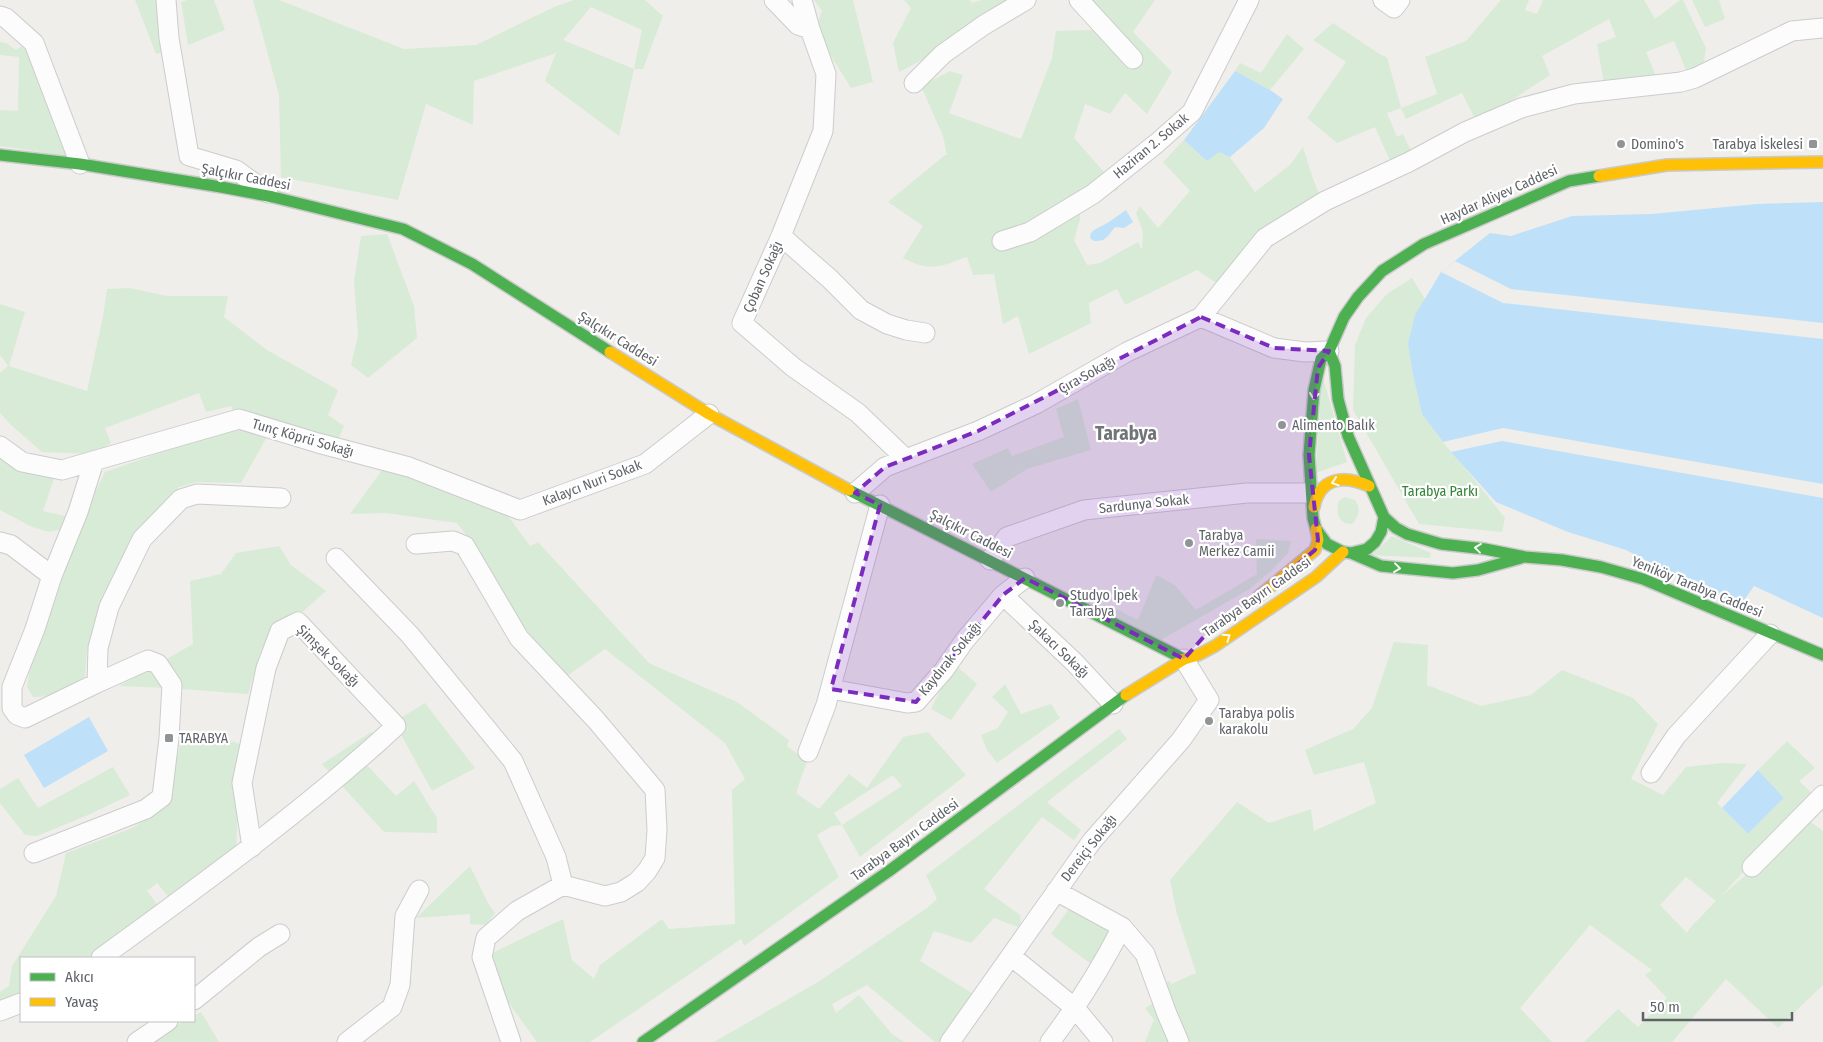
<svg xmlns="http://www.w3.org/2000/svg" width="1823" height="1042" font-family="'Fira Sans Condensed',sans-serif">
<style>
.green{fill:#d8ebd6;fill-rule:evenodd}
.water{fill:#bfe0f9}
.pier{fill:#efeeea}
.lines{fill:none;stroke-linecap:round;stroke-linejoin:round}
.street-casing{stroke:#cbcccc;stroke-width:21}
.fast-casing{stroke:#cacacb;stroke-width:14}
.slow-casing{stroke:#cacacb;stroke-width:14}
.street{stroke:#fdfcfc;stroke-width:19}
.fast{stroke:#4caf50;stroke-width:11}
.slow{stroke:#ffc107;stroke-width:11}
.oneway{stroke:#f6fbf6}
.marked{fill:#7b2cbf;fill-opacity:0.2;stroke:#7b2cbf;stroke-width:4;stroke-dasharray:10 6;stroke-linejoin:round}
.poi-dot{fill:#919496;stroke:#fff;stroke-width:2}
.labels{text-anchor:middle;dominant-baseline:central;stroke-width:4.5;stroke-linejoin:round;paint-order:stroke}
.poi-label{font-size:14px;fill:#5f6368;stroke:#fff;text-anchor:start}
.street-label{font-size:14px;fill:#5f6368;stroke:#fff}
.park-label{font-size:14px;fill:#348238;stroke:#fff}
.district-label{font-size:19px;font-weight:bold;fill:#70757a;stroke:#fff}
</style>
<rect width="100%" height="100%" fill="#efeeea"/>
<path class="green" d="M135 0H160L176 49 156 54Z
M187 0H214L225 30 188 45 181 2Z
M253 0H279L404 49 476 45 554 7 574 0H645L663 16 643 69H634L619 136 545 81 556 53 474 81 473 125 426 104 398 200 281 177 279 95ZM591 7 642 30 634 69 563 40Z
M814 0H853L873 82 851 88 815 30 822 11Z
M904 0H970L972 3 981 0H1029L1031 4 899 72 893 43 911 8Z
M1088 0H1155L1133 32 1172 72 1147 114 1125 93 1110 114 1085 104 1074 138 1119 189 1080 210V219L1074 240 1087 265 1100 263 1138 242 1142 250 1143 232 1136 213 1140 206 1158 228 1190 191 1163 162 1184 140 1207 161 1219 151 1230 157 1255 192 1290 165 1303 147 1312 176 1324 207 1277 238 1232 277 1215 282 1197 270 1125 305 1117 289 1089 303 1091 323 1029 354 1018 316 1003 324 994 274 973 275 967 257C939 267 931 272 903 258L923 226 888 202 945 155H947L943 136 921 86 950 71 963 75 949 113 1021 139 1052 58 1056 31 1092 30Z
M1501 0H1529L1525 10 1537 14 1543 0H1644L1655 19 1680 0H1683L1706 48 1703 69 1686 70 1674 41 1646 52 1657 79 1604 83 1597 44 1616 37 1609 19 1542 56 1550 75 1477 123 1462 93 1406 119 1401 108 1387 113 1397 137 1403 134 1414 157 1392 165 1375 127 1337 143 1307 118 1346 62 1313 40 1333 23 1381 55 1387 57 1401 108 1437 94 1425 57 1466 41Z
M1692 0H1719L1725 19 1705 27Z
M1287 34 1304 49 1270 90 1235 71 1240 63 1261 73Z
M0 42 6 43 16 50 25 44 67 156 0 146V110L18 111 19 57 0 55Z
M387 234 414 306 417 338 368 378 351 365 358 335 354 281 361 236Z
M1412 278 1425 299 1408 344 1422 414 1505 518 1502 532 1419 524 1353 410 1355 345 1366 318 1387 294Z
M129 288 167 296H228L224 317 267 350 338 390 328 415 344 426 336 444 233 414 232 406 206 412 199 393 105 428 111 443 94 454 42 452 10 424 0 413V373L8 366 0 355V304L25 312 9 366 87 391 103 316 107 289Z
M1322 374 1347 462 1316 473Z
M1078 399 1091 450 1027 469 991 492 972 464 1008 448 1012 456 1064 437 1056 409Z
M240 428 268 435 241 483 197 482 179 487 137 530 115 576 87 649 85 676C70 686 52 698 33 697L27 687 32 657 87 508 105 472 202 438Z
M0 448 55 476 43 511 69 517 62 529 49 532 32 527 0 510Z
M391 458 486 486 530 546 538 542 649 663 737 702 789 740 787 746 807 761 796 793 819 809 849 774 867 788 903 737 928 732 966 775 860 857 842 825 832 826 817 835 839 877 744 946 741 939 590 1042H537L500 991 490 954 563 919 572 960 594 979 600 965 662 919 669 929 735 924 732 790 745 779 725 743 605 649 567 676 524 627 480 553 457 523 386 513 350 514ZM893 775 902 786 842 825 834 813Z
M1345 497 1355 500C1361 509 1359 517 1352 524 1339 525 1335 512 1339 501Z
M1392 536 1431 553 1430 558 1372 555Z
M1256 539 1291 541 1288 553 1272 570 1248 590 1159 641 1106 615 1112 607 1138 620 1156 575 1175 585 1196 610 1257 574Z
M279 546 291 565 326 591 261 649 248 694 168 688 119 686 193 644 190 581 221 574 236 553Z
M1394 642 1428 645 1427 685 1481 706 1531 695 1562 670 1633 698 1658 724 1631 779 1663 795 1686 767 1722 763 1747 764 1717 803 1748 834 1784 798 1758 770 1787 741 1815 768 1799 781 1816 797 1787 825 1721 896 1771 854 1808 820 1823 831V985L1778 1028 1726 979 1672 1042H1584L1618 1009 1638 1027 1667 998 1645 975 1652 970 1590 925 1520 1008 1552 1042H1145L1154 1020 1145 1008 1162 998V984L1170 981 1171 984 1196 973 1177 914 1170 880 1237 802 1269 823 1311 809 1314 831 1376 803 1364 762 1314 775 1305 750 1353 729 1372 708ZM1686 877 1716 901 1690 928 1687 933 1660 905Z
M953 663 977 684 951 720 931 709Z
M1005 684 1021 714 1051 704 1060 718 997 763 987 750 981 735 998 728 1008 712 992 697Z
M425 703 475 768 432 791 394 722Z
M1119 729 1127 739 1047 802 1081 830 1074 840 1042 817 984 889 1020 915 1021 928 994 918 971 943 934 931 920 961 975 995 939 1042H935L867 985 832 1004 836 1013 859 995 892 1034 904 1042H714L818 982 927 908 937 899 926 875Z
M371 732 386 750 367 765 396 796 414 781 437 818V833L384 832 322 764Z
M181 739 235 742 241 745 236 851 171 900 157 883 147 891 160 908 92 958H21V999L0 1007V992L9 986 12 966 56 896 66 853 130 829 167 807Z
M113 767 130 795 88 815 37 836 25 835 0 803V789L18 778 38 808Z
M470 866 488 903 495 913 486 925 470 924V914L416 918Z
M1074 902 1119 934 1096 968 1051 934Z
M201 1012 219 1042H145L185 1021H194V1016Z"/>
<path class="water" d="M1235 71 1270 90 1283 99 1264 128 1230 157 1219 152 1207 161 1184 140Z
M1823 202V618L1754 586 1741 605 1688 582 1626 550 1568 532 1496 502 1451 452 1422 414 1413 374 1408 344 1415 315 1441 272 1490 233 1511 236 1572 216 1652 214 1757 204Z
M1126 210 1133 222 1124 228 1115 227C1108 235 1107 242 1094 241L1090 238 1091 233 1094 230 1109 222Z
M89 717 108 751 44 788 24 755Z
M1758 770 1784 798 1748 834 1722 808Z"/>
<path class="pier" d="M1455 261 1511 289 1823 323V339L1503 303 1441 272Z
M1503 428 1823 484V498L1502 441 1451 452 1443 442Z"/>
<g class="lines">
<defs>
<path id="street" d="M166 0 169 38 189 156 236 170 268 193
M774 0 798 25 810 29 802 0
M1079 0 1133 59
M1383 0 1394 8 1400 0
M0 16 6 18 34 43 80 164
M810 29 826 74 823 131 781 236 742 323 793 367 858 413 906 459
M914 83 943 54 984 25 1026 0
M781 236 830 279 861 310 887 324 906 330 925 333
M1002 241 1030 232 1093 194 1157 143 1192 112 1249 0
M1201 317 1265 238 1325 201 1409 162 1465 132 1521 108 1574 94 1681 82 1695 78 1792 31 1823 28
M0 446 22 462 62 470 239 419 318 443 409 467 520 510 645 464 709 414
M855 493 885 467 978 431 1036 404 1127 352 1201 317 1274 348 1305 352 1329 351
M0 542 11 545 52 576 78 512 94 461
M416 544 453 541 465 546 519 638 596 720 655 790 657 830 655 858 647 871 637 882 621 892 605 896 563 885
M336 558 410 635 513 761 556 857 563 885 517 911 486 938 482 957 511 1042
M990 560 1007 537 1084 510 1247 493H1312
M52 576 35 629 12 687V708L17 715 25 718 97 683 98 648 109 607 142 539 181 499 197 494 281 498
M1003 595 1075 663 1113 704
M831 689 907 703 916 702 944 670 965 640 1003 595 1025 578
M808 752 826 705 880 505
M1651 773 1676 736 1770 634
M34 853 146 809 162 797 169 738 172 685 158 664 148 660 97 683
M1752 867 1823 795
M1056 891 1122 927 1145 954 1167 1014 1179 1042
M1011 956 1075 1008 1103 1042
M101 958C202 884 304 811 396 726L298 622 280 631 266 668 242 783 252 847
M194 1000 259 947 280 934
M0 1011 21 1003
M137 1042 168 1021
M347 1042 392 1007 400 985 405 916 419 890
M950 1042 1092 841 1181 740 1209 700 1184 659
M1050 1042C1078 1005 1101 968 1122 927"/>
<path id="fast" d="M0 155 80 164 221 187 273 197 403 229 472 264 610 352
M1329 351 1335 366 1338 399 1348 436 1384 517 1396 528 1407 534 1441 544 1485 549 1525 557 1562 560 1601 567 1643 579 1823 655
M849 490 1184 659
M1384 517 1381 532 1375 542 1367 549 1351 553 1343 552 1327 544 1316 529 1313 518 1309 455 1314 390 1321 359 1329 351 1344 317 1358 297 1382 271 1424 244 1569 181 1599 176
M1351 553 1381 566 1453 573 1478 570 1521 558
M643 1042 889 871 1126 695"/>
<path id="slow" d="M1599 176 1667 165 1823 162
M610 352 709 414 849 490
M1314 507C1320 477 1344 475 1369 486
M1259 596 1315 550 1318 540 1316 529
M1126 695 1184 659 1198 655 1215 646 1316 577 1343 552"/>
</defs>
<use href="#street" class="street-casing"/>
<use href="#fast" class="fast-casing"/>
<use href="#slow" class="slow-casing"/>
<use href="#street" class="street"/>
<use href="#fast" class="fast"/>
<use href="#slow" class="slow"/>
</g>
<defs><path id="oneway-chevron" d="M-2-3.5L2.5 0L-2 3.5" fill="none" stroke-width="1.6" stroke-linecap="round" stroke-linejoin="round" transform="scale(1.25)"/></defs>
<g class="oneway">
<use href="#oneway-chevron" transform="translate(1314 396) rotate(97)"/>
<use href="#oneway-chevron" transform="translate(1335 482) rotate(162)"/>
<use href="#oneway-chevron" transform="translate(1478 548) rotate(-173)"/>
<use href="#oneway-chevron" transform="translate(1397 568) rotate(7)"/>
<use href="#oneway-chevron" transform="translate(1227 637) rotate(-34)"/>
</g>
<path class="marked" d="M1201 317 1274 348 1329 351 1318 368 1309 455 1318 540 1315 550 1261 595 1208 632 1184 659 1025 578 1003 595 916 702 831 689 880 505 855 493 885 467 978 431Z"/>
<g class="poi-dot">
<circle cx="1621" cy="144" r="5"/>
<rect x="1808" y="139" width="10" height="10" rx="2.5"/>
<circle cx="1282" cy="425" r="5"/>
<circle cx="1189" cy="543" r="5"/>
<circle cx="1060" cy="603" r="5"/>
<circle cx="1209" cy="721" r="5"/>
<rect x="164" y="733" width="10" height="10" rx="2.5"/>
</g>
<g class="labels">
<g class="poi-label">
<text x="1631" y="144">Domino's</text>
<text x="1803" y="144" text-anchor="end">Tarabya İskelesi</text>
<text x="1292" y="425">Alimento Balık</text>
<text x="1199" y="535">Tarabya<tspan x="1199" dy="16">Merkez Camii</tspan></text>
<text x="1070" y="595">Studyo İpek<tspan x="1070" dy="16">Tarabya</tspan></text>
<text x="1219" y="713">Tarabya polis<tspan x="1219" dy="16">karakolu</tspan></text>
<text x="179" y="738">TARABYA</text>
</g>
<g class="street-label">
<text transform="translate(1151 146) rotate(-40)">Haziran 2. Sokak</text>
<text transform="translate(246 177) rotate(11)">Şalçıkır Caddesi</text>
<text transform="translate(1499 195) rotate(-24)">Haydar Aliyev Caddesi</text>
<text transform="translate(763 277) rotate(-66)">Çoban Sokağı</text>
<text transform="translate(618 339) rotate(32)">Şalçıkır Caddesi</text>
<text transform="translate(1087 375) rotate(-29)">Çıra Sokağı</text>
<text transform="translate(303 438) rotate(16)">Tunç Köprü Sokağı</text>
<text transform="translate(592 483) rotate(-21)">Kalaycı Nuri Sokak</text>
<text transform="translate(1144 504) rotate(-6)">Sardunya Sokak</text>
<text transform="translate(971 534) rotate(27)">Şalçıkır Caddesi</text>
<text transform="translate(1697 587) rotate(22)">Yeniköy Tarabya Caddesi</text>
<text transform="translate(1257 597) rotate(-35)">Tarabya Bayırı Caddesi</text>
<text transform="translate(1059 649) rotate(44)">Şakacı Sokağı</text>
<text transform="translate(328 656) rotate(45)">Şimşek Sokağı</text>
<text transform="translate(950 659) rotate(-51)">Kaydırak Sokağı</text>
<text transform="translate(905 840) rotate(-36)">Tarabya Bayırı Caddesi</text>
<text transform="translate(1089 848) rotate(-52)">Dereiçi Sokağı</text>
</g>
<g class="park-label">
<text x="1440" y="491">Tarabya Parkı</text>
</g>
<g class="district-label">
<text x="1126" y="433">Tarabya</text>
</g>
</g>
<rect x="20" y="957" width="175" height="65" fill="#ffffff" stroke="#bfc1c3"/>
<rect x="30" y="973" width="25" height="8" fill="#4caf50" stroke="#bfc1c3"/>
<text x="65" y="982" font-size="15" fill="#5f6368">Akıcı</text>
<rect x="30" y="998" width="25" height="8" fill="#ffc107" stroke="#bfc1c3"/>
<text x="65" y="1007" font-size="15" fill="#5f6368">Yavaş</text>
<path d="M1643 1012v8h149v-8" fill="none" stroke="#5f6368" stroke-width="2.5"/>
<text x="1650" y="1012" font-size="15" fill="#5f6368" stroke="#ffffff" stroke-width="4" paint-order="stroke">50 m</text>
</svg>
